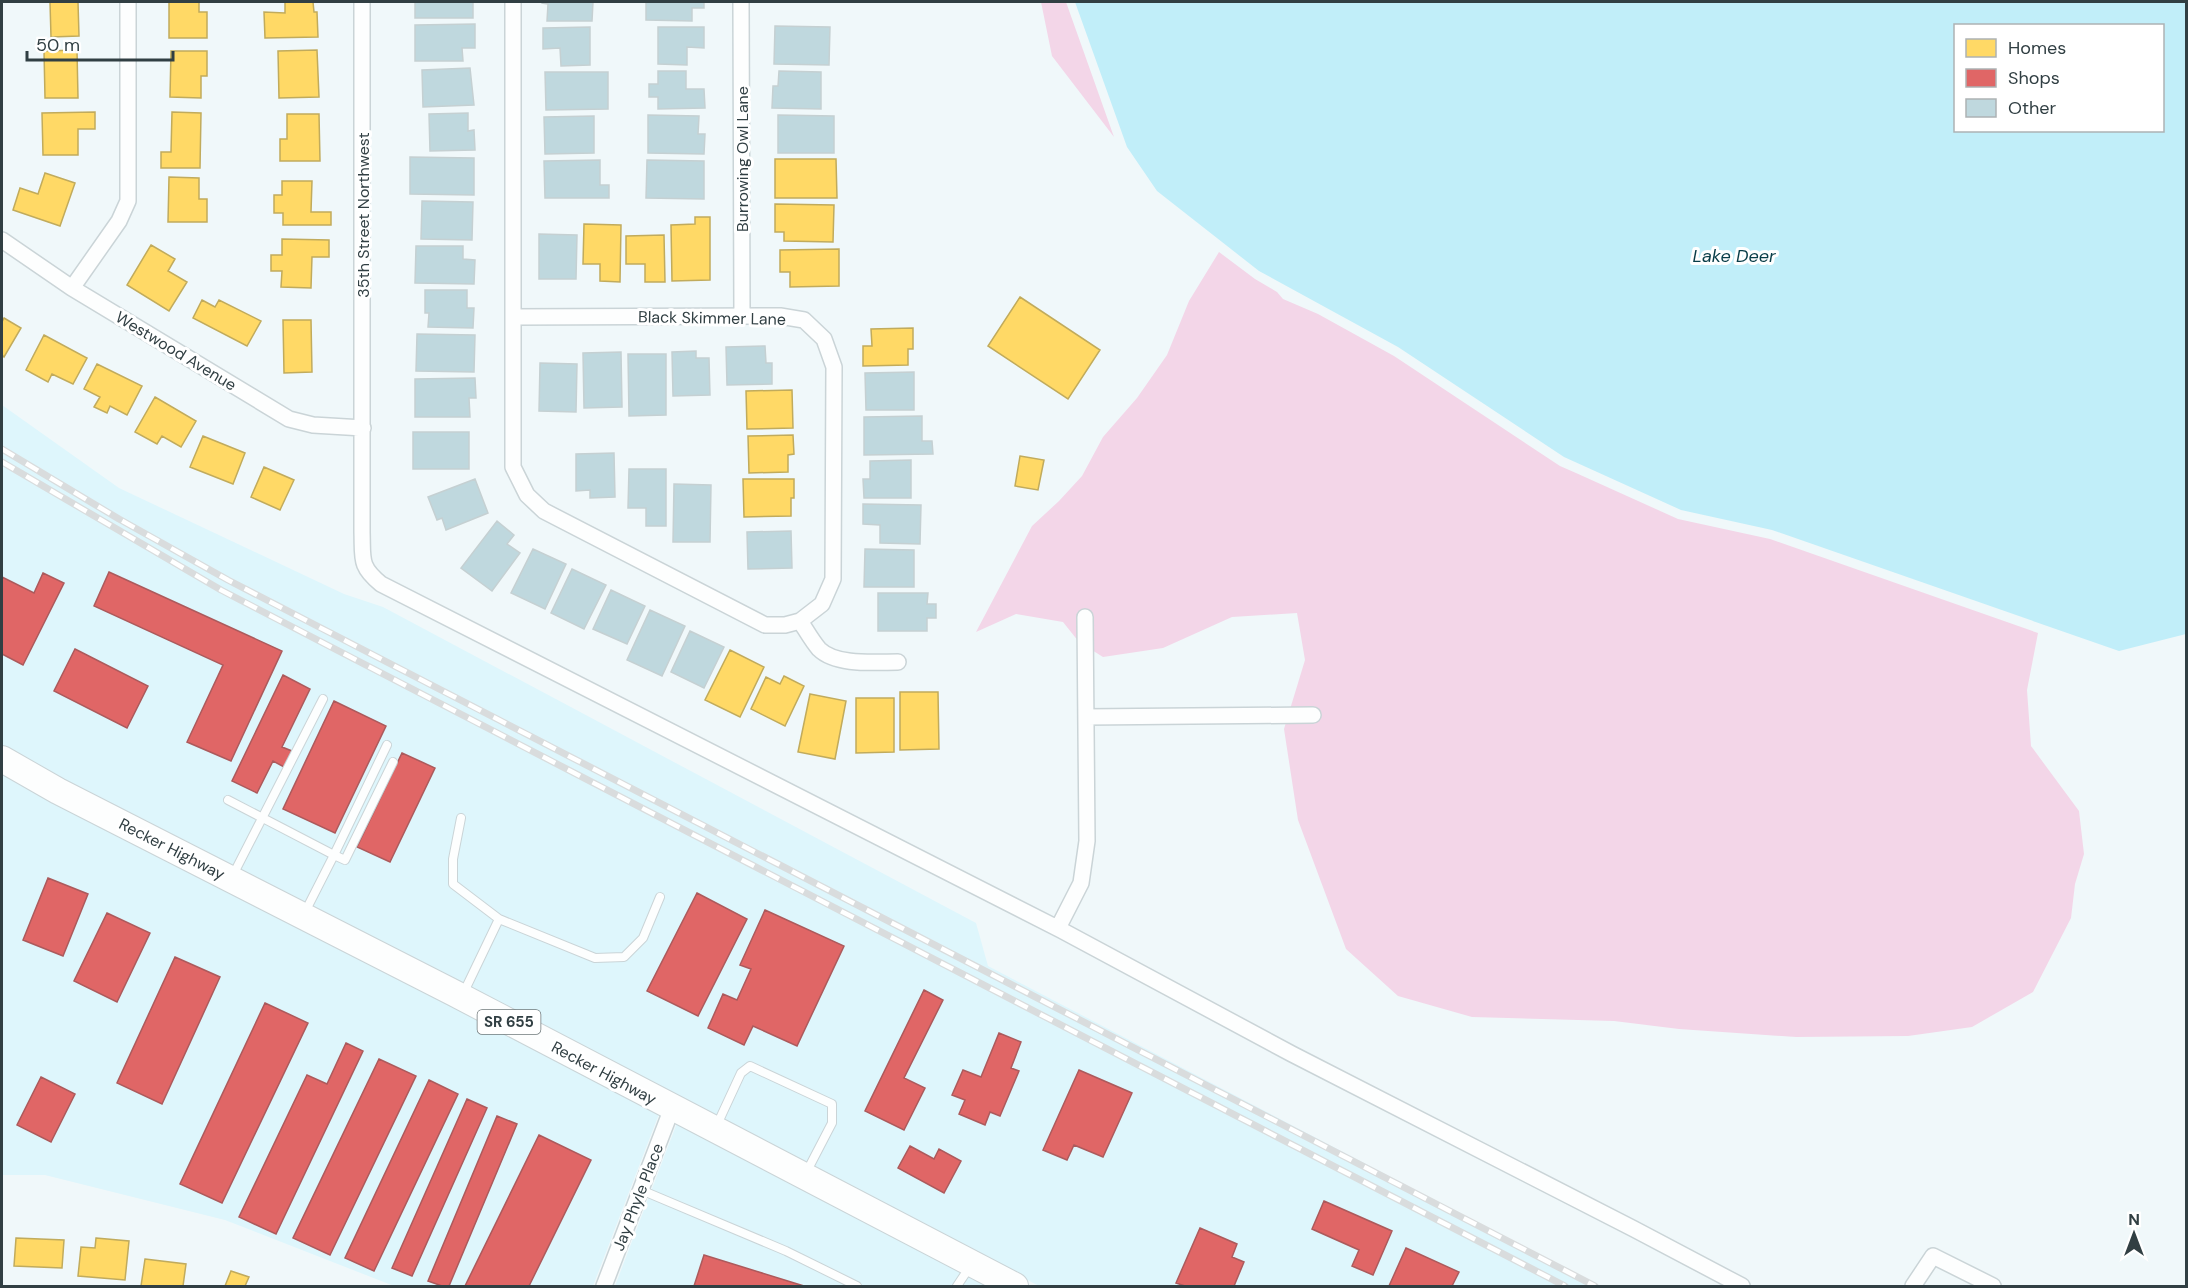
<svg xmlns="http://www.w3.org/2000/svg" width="2188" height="1288" font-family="'DM Sans',sans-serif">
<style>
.built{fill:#def6fc}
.green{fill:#f3d6e8}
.water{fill:#c1eef9;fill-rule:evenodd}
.homes{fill:#ffd966;stroke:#c1ab5c;stroke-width:1.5}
.shops{fill:#e06666;stroke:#ac5a5c;stroke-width:1.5}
.building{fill:#bfd8de;stroke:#c5d0d2;stroke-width:1.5}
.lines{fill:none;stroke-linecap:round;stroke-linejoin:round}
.service-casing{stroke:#cad4d7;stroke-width:10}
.minor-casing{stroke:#cad4d7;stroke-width:18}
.primary-casing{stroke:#cad4d7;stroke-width:28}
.service{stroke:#fdfefe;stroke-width:8}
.minor{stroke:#fdfefe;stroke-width:15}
.primary{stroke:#fdfefe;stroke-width:26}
.rail-casing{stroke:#d9dcdd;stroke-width:7}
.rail{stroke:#fff;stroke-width:4.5;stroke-dasharray:14;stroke-linecap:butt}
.labels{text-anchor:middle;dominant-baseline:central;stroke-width:6;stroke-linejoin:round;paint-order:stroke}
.shield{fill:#fff;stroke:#6f797b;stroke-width:1.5}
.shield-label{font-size:15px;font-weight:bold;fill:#313f43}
.street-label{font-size:16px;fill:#313f43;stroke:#fff}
.water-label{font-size:18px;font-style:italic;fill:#083d48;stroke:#fff}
</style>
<rect width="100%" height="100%" fill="#f0f8fa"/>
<path class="built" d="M2 405 119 488 344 594 383 607 976 923 988 966 1599 1286H1039L62 781 2 746Z
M2 771 659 1114 593 1286H394L225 1220 45 1175H2Z
M677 1123 991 1286H615Z"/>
<path class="green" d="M1041 2H1066L1114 137 1052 56Z
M1219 252 1255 279 1277 292 1283 299 1318 314 1394 356 1560 466 1576 473 1678 519 1770 539 2038 633 2027 690 2031 746 2079 811 2084 854 2075 884 2071 918 2033 992 1972 1027 1908 1036 1796 1037 1679 1029 1614 1021 1472 1017 1398 996 1346 949 1298 820 1284 729 1305 660 1297 613 1232 617 1163 648 1103 657 1079 642 1063 622 1016 614 976 632 1032 526 1059 501 1082 476 1103 437 1137 398 1167 355 1189 301Z"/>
<path class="water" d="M1075 2H2186V634L2119 651 1772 530 1681 510 1564 457 1398 347 1259 271 1157 191 1127 147ZM1956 26H2162V130H1956Z"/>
<path class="homes" d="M50 2H78L79 36 51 37Z
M169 2H199V12H207V38H169Z
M285 2H313L314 12H317L318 37 265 38 264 12 285 13Z
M77 50 78 98H45L44 51Z
M317 50 319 97 279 98 278 51Z
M171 51H207V76H201V98L170 97Z
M95 112V129H78V155H43L42 113Z
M172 112 201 113 200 168H161V152H171Z
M287 114H319L320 161H280V139H287Z
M775 159H836L837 198H775Z
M45 173 75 183 60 226 13 210 20 188 38 194Z
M169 177 199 178V199H207V222H168Z
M282 181H312L311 212H331V225H283V213H274V195H282Z
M775 204 834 205 833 242 784 241V232H775Z
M695 217H710V280L672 281 671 225 695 224Z
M584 224 621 225 620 282 600 281V264H583Z
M664 235 665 282H645V264H626V236Z
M282 239 329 240V257H312L311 288 281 287 282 271H271V255H282Z
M151 245 175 259 168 271 187 282 169 311 127 285Z
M839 249V286L790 287V272H780V250Z
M1020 297 1100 350 1068 399 988 346Z
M202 300 215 307 219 300 261 321 247 346 193 318Z
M4 318 21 328 4 357 2 355V322Z
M283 320H311L312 372 284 373Z
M913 328V349H908V365L863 366V346H872L871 329Z
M44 335 87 358 73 384 52 374 48 382 26 370Z
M97 364 142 386 127 415 110 406 107 413 94 407 100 397 84 389Z
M792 390 793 428 747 429 746 391Z
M155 397 196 421 181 447 162 436 157 444 135 432Z
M793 435 794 454 788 455V472L749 473 748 436Z
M203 436 245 453 233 484 190 467Z
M1020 456 1044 460 1038 490 1015 486Z
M264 467 294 480 280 510 251 497Z
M743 479H794V498H791V516L744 517Z
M730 650 764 667 740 717 705 700Z
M784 676 804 686 785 726 751 709 766 677 780 684Z
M900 692H938L939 749 900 750Z
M810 694 846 701 835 759 798 752Z
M856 698H894V752L856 753Z
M16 1238 64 1240 62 1268 14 1266Z
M96 1238 129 1241 125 1280 78 1276 81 1247 95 1248Z
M145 1259 186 1264 183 1286H141Z
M231 1271 249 1277 245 1286H225Z"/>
<path class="shops" d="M109 572 282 651 231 761 187 742 223 665 94 606Z
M43 573 64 583 23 665 2 654V574V577L34 593Z
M75 649 148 686 127 728 54 691Z
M283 675 310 689 282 747 292 751 284 767 273 761 257 793 232 781Z
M334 701 386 726 335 833 283 809Z
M402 753 435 768 390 862 357 847Z
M48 878 88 894 63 956 23 940Z
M697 893 747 919 698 1016 647 991Z
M765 910 844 946 797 1046 753 1026 744 1045 708 1028 723 994 737 1000 751 969 740 965Z
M107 913 150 933 117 1002 74 981Z
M175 957 220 977 162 1104 117 1083Z
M924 990 943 1000 904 1078 925 1088 904 1130 865 1111Z
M265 1003 308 1023 222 1203 180 1184Z
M999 1033 1021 1042 1011 1068 1019 1071 1000 1116 990 1112 985 1125 959 1114 965 1100 952 1095 963 1070 981 1077Z
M346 1043 363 1051 276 1234 239 1217 307 1075 327 1084Z
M379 1059 416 1076 330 1255 293 1238Z
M1079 1070 1132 1093 1103 1157 1074 1145 1067 1160 1043 1150Z
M41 1077 75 1094 51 1142 17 1125Z
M429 1080 458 1094 374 1271 345 1258Z
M467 1099 487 1108 412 1276 392 1268Z
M497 1116 517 1124 449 1286H442L428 1281Z
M539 1135 591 1160 529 1286H465Z
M910 1146 934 1159 939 1149 961 1161 944 1193 898 1168Z
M1324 1201 1392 1231 1373 1275 1352 1266 1359 1250 1312 1229Z
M1200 1228 1237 1244 1232 1257 1244 1262 1234 1286H1185L1176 1283Z
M1406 1248 1459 1272 1452 1286H1389Z
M704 1255 804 1286H694Z"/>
<path class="building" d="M415 2H473V18H415Z
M542 2H593L592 21H547L548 4 542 3Z
M646 2H704V8H692V21L646 20Z
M475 24V48H462L463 61H415V25Z
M775 26 830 27 829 65 774 64Z
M590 27V65L561 66 560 48 543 49V28Z
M658 27H704V48L687 47V65L658 64Z
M470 68 474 105 423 107 422 70Z
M658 71H686V89H704L705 108 658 109V97H649V84H658Z
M779 71 821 72V109L772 108 773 86H778Z
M545 72H608V109L546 110Z
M468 113V131L474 130 475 150 430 151 429 114Z
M648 115 699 116 698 134H705L704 154 648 153Z
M778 115 834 116V153H778Z
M594 116V153L545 154 544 117Z
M410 157 474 158V195L410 194Z
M600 160V185H609V198H545L544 161Z
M647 160 704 161V199L646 198Z
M422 201 473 202 472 240 421 239Z
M539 234 577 235 576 279H539Z
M416 246H463V259L475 260 474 284 415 283Z
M425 290H467V308H474L473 328 428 327 429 313H425Z
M417 334 475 335 474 372 416 371Z
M765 346 766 363H772V384L727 385 726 347Z
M696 351V358H709L710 395 673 396 672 352Z
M621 352 622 407 584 408 583 353Z
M628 354H666V415L629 416Z
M540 363 577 364 576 412 539 411Z
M914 372V410H866L865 373Z
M475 378 476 398H469L470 417H415V379Z
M922 416V441H932L933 454 864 455V417Z
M413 432H469V469H413Z
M614 453 615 497 590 498V490L576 491V454Z
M911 460V498H864L863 479H870V461Z
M629 469H666V526H646V508H628Z
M475 479 488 513 446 530 442 518 437 520 428 497Z
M674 484 711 485 710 542H673Z
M863 504 921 505 920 544 880 543V525L863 524Z
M497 521 514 535 507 544 520 553 492 591 461 568Z
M791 531 792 568 748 569 747 532Z
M533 549 566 564 545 609 511 593Z
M865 549 914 550V587H864Z
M572 569 606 585 584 629 551 613Z
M611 590 645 606 627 644 593 629Z
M878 593H928L927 604H936V618H927V631H878Z
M650 610 685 626 662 676 627 660Z
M690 631 724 647 704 688 671 672Z"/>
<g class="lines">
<defs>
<path id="service" d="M387 745 334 855 345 860 393 762
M228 800 334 855 305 912
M461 818 453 859V884L499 919 463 994
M233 875 323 699
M499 919 595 958 624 957 643 938 660 897
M716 1127 741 1073 750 1066 832 1104V1123L806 1173
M641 1190 786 1251 857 1286
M957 1286 969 1268"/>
<path id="minor" d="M362 2V532C363 559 359 566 381 584L1061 930 1292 1054 1634 1229 1742 1286
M513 2V467L527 495 544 511 765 625H785L800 621C806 630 812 641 819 649 836 666 876 662 898 662
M741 2 742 316
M2 240 72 288 289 419 313 425 363 428
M72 288 119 221 128 201V2
M513 317 780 316 804 320 824 339 834 367 833 579 822 604 800 621
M1086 717 1313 715
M1058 928 1081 883 1087 841 1085 617
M604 1286 672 1108
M1913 1286 1933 1256 1993 1286"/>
<path id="primary" d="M2 759 58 791 454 993 1015 1286"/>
</defs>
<use href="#service" class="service-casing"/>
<use href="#minor" class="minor-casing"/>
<use href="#primary" class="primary-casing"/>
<use href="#service" class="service"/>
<use href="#minor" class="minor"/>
<use href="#primary" class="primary"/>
<defs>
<path id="rail" d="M2 449 119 519 228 580 1595 1286
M2 462 221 590 1565 1286"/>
</defs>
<use href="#rail" class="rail-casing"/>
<use href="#rail" class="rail"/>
</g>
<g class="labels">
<rect class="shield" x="477.5" y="1010" width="63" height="24" rx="4.5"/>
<g class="shield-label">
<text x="509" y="1022">SR 655</text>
</g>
<g class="street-label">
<text transform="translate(742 159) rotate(-90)">Burrowing Owl Lane</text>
<text transform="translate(363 215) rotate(-90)">35th Street Northwest</text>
<text transform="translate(712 318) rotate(1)">Black Skimmer Lane</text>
<text transform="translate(176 351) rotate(31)">Westwood Avenue</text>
<text transform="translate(172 849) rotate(27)">Recker Highway</text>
<text transform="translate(604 1073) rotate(28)">Recker Highway</text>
<text transform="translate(638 1197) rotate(-69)">Jay Phyle Place</text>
</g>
<g class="water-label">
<text x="1734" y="256">Lake Deer</text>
</g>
</g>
<rect width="2188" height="1288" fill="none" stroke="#313f43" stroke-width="6"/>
<rect x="1954" y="24" width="210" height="108" fill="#ffffff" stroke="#adb2b4" stroke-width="1.5"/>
<rect x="1966" y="39" width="30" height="18" fill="#ffd966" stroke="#adb2b4" stroke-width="1.5"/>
<text x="2008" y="54" font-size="18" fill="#313f43">Homes</text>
<rect x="1966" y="69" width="30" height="18" fill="#e06666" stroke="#adb2b4" stroke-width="1.5"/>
<text x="2008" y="84" font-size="18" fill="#313f43">Shops</text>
<rect x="1966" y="99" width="30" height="18" fill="#bfd8de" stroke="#adb2b4" stroke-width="1.5"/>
<text x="2008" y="114" font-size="18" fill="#313f43">Other</text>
<g transform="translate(2134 1234)" stroke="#ffffff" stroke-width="4.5" paint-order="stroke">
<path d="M0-4.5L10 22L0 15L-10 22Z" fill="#313f43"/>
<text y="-9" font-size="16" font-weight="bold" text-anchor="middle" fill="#313f43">N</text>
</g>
<path d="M27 51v9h146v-9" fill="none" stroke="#313f43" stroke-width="3"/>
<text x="36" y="51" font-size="18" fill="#313f43" stroke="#ffffff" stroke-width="4.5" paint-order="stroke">50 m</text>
</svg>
